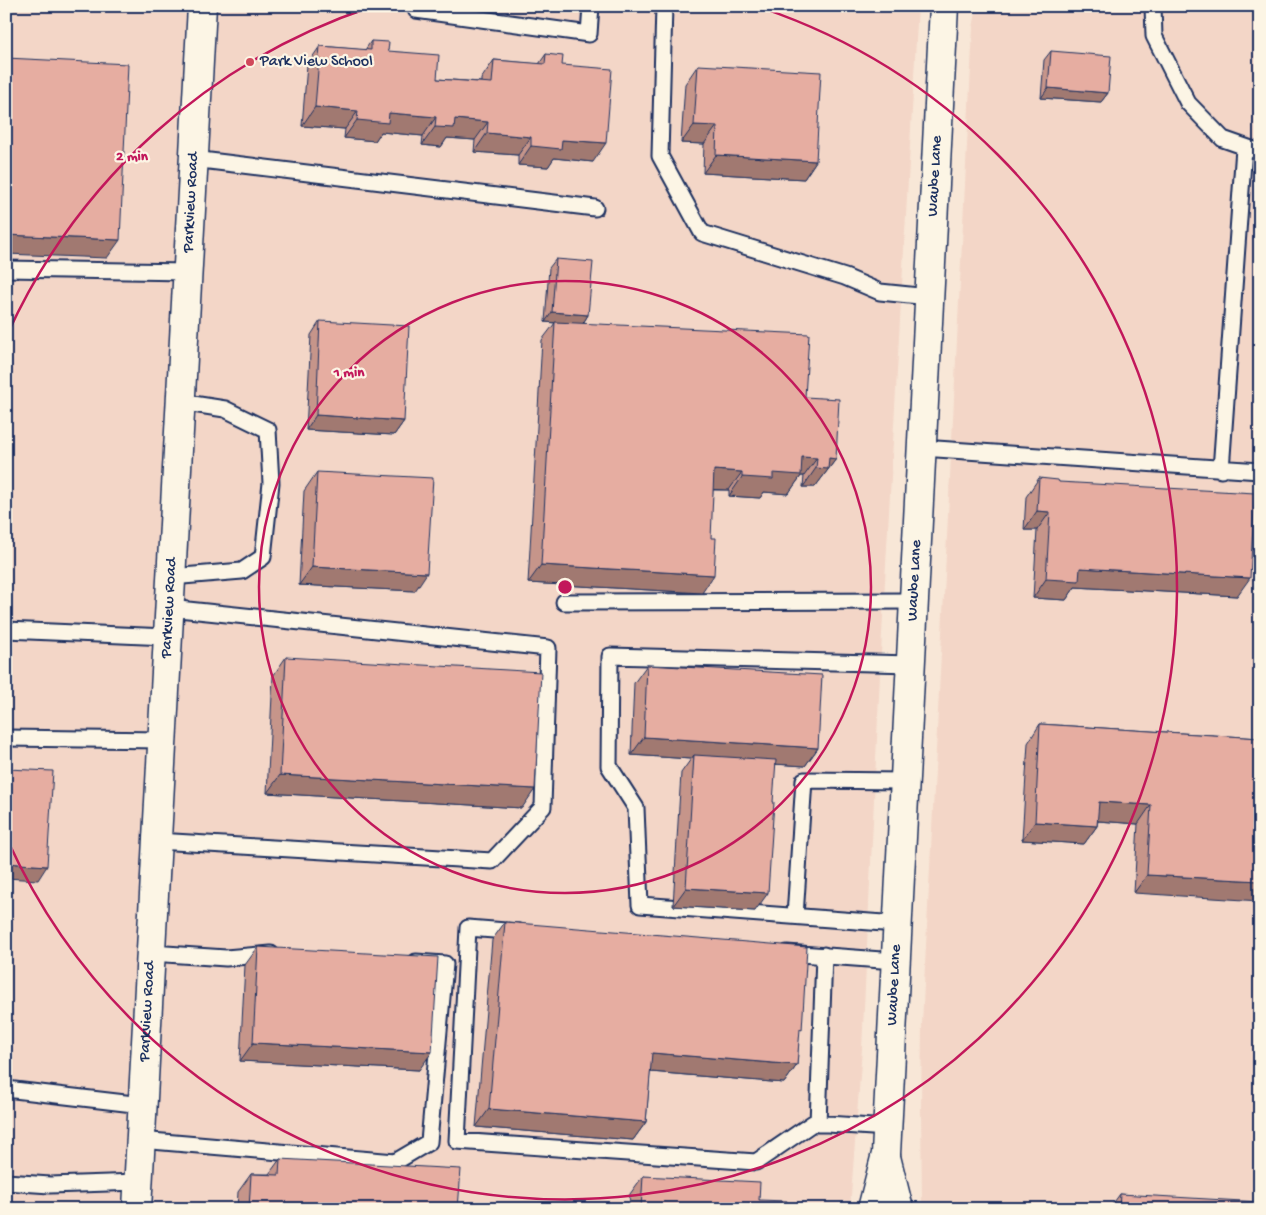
<svg xmlns="http://www.w3.org/2000/svg" width="1266" height="1215" font-family="'Gochi Hand',sans-serif">
<style>
.built{fill:#f3d6c7}
.lines{fill:none;stroke-linecap:round;stroke-linejoin:round}
.service-casing{stroke:#1b2f5e;stroke-width:19}
.minor-casing{stroke:#1b2f5e;stroke-width:31}
.secondary-casing{stroke:#1b2f5e;stroke-width:31}
.service{stroke:#fcf5e5;stroke-width:15}
.minor{stroke:#fcf5e5;stroke-width:28}
.secondary{stroke:#fcf5e5;stroke-width:28}
.wall{fill:#c6958a;stroke:#1b2f5e}
.shaded-wall{fill:#a17971;stroke:#1b2f5e}
.building{fill:#e6ada1;stroke:#1b2f5e}
.ring{fill:none;stroke:#c2185b;stroke-width:2.5}
.poi-dot{fill:#d1495b;stroke:#fcf5e5;stroke-width:2}
.labels{text-anchor:middle;dominant-baseline:central;stroke-width:4.5;stroke-linejoin:round;paint-order:stroke}
.poi-label{font-size:16px;fill:#1b2f5e;stroke:#fcf5e5;text-anchor:start}
.street-label{font-size:16px;fill:#1b2f5e;stroke:#fcf5e5}
.centre{fill:#c2185b;stroke:#fcf5e5;stroke-width:2.5}
.ring-label{font-size:15px;text-anchor:middle;font-weight:bold;fill:#c2185b;stroke:#fcf5e5;stroke-width:4.5;stroke-linejoin:round;paint-order:stroke}
</style>
<rect width="100%" height="100%" fill="#f8e7d7"/>
<filter id="ink" filterUnits="userSpaceOnUse"><feTurbulence type="fractalNoise" baseFrequency=".02" numOctaves="2"/><feDisplacementMap in="SourceGraphic" scale="10" xChannelSelector="R" yChannelSelector="G"/><feConvolveMatrix kernelMatrix="1 2 1 2 8 2 1 2 1" color-interpolation-filters="sRGB"/></filter>
<g filter="url(#ink)">
<path class="built" d="M6 6H918L882 634 862 1049 850 1209H6Z
M979 6H1186L1260 13V1209H922L921 1107 922 1024 973 28 976 12Z"/>
<g class="lines">
<defs>
<path id="service" d="M416 6V10L589 34 591 6
M664 6 660 156 702 233 845 277 880 292 929 297
M1153 6 1154 36 1188 103 1223 139 1260 152
M193 159 595 208
M6 269 187 272
M922 448 1260 471
M1221 470 1244 148
M171 577 242 571 263 557 271 483 268 430 225 409 180 402
M564 602 914 601
M6 630 167 637
M6 738 162 740
M157 841 492 861 543 807 548 648 169 608
M795 916 804 780 905 781
M897 924 640 905 636 808 609 766 610 656 911 664
M520 932 468 928 457 1141 756 1162 813 1123 887 1128
M151 953 226 958 271 954
M787 953 895 961
M6 1089 142 1105
M818 1124 824 955
M140 1140 395 1162 429 1142 445 964 416 962
M6 1182 50 1185 138 1182"/>
<g id="minor">
<path id="s1" d="M137 1209 202 6"/>
</g>
<g id="secondary">
<path d="M886 1157 899 1209"/>
<path id="s2" d="M872 1209 886 1154 944 6"/>
</g>
</defs>
<use href="#service" class="service-casing"/>
<use href="#minor" class="minor-casing"/>
<use href="#secondary" class="secondary-casing"/>
<use href="#service" class="service"/>
<use href="#minor" class="minor"/>
<use href="#secondary" class="secondary"/>
</g>
<path class="wall" d="M371 41 437 79 481 82V79L494 60 539 64 546 54 562 65 593 162 554 158 548 167 518 165V155L474 152 475 140 447 138 441 147 422 145 423 136 381 132 375 141 344 138 345 129 302 126 307 65 320 46 365 50Z
M1051 51 1108 93 1101 102 1041 98 1044 60Z
M698 65 816 161 804 179 703 173 704 144 681 143 685 84Z
M556 259 588 315 583 323 805 397 836 459 815 487H803L804 476H801L788 494 764 492 760 498 729 496V490H713L702 593 528 583 542 340 555 323 545 322 549 268Z
M320 321 404 421 394 435 306 430 311 335Z
M317 472 415 591 299 585 304 491Z
M1039 478 1059 482 1237 596 1075 587 1066 600 1033 598 1037 530H1024L1026 497Z
M286 657 522 808 267 793 273 676Z
M647 665 818 748 805 766 775 764 755 911 673 906 681 773 691 759 631 755 634 683Z
M1040 724 1260 738 1134 893 1138 824 1098 821 1097 826 1084 844 1022 840 1028 743Z
M505 922 799 1034 797 1065 784 1083 650 1072 646 1122 633 1140 476 1127 492 940Z
M258 947 419 1070 240 1061 245 965Z
M1260 1033V1070H1258Z
M280 1159 458 1209H237L238 1192 251 1174H269Z
M643 1176 759 1200 787 1209H629L630 1194Z
M1120 1194 1260 1209H1109Z"/>
<path class="shaded-wall" d="M1048 88 1108 93 1101 102 1041 98Z
M315 107 358 111 345 129 302 126Z
M389 113 436 117 423 136 381 132 375 141 344 138 357 120Z
M455 119 488 122 475 140 447 138 441 147 422 145 435 127Z
M694 125 717 126 704 144 681 143Z
M487 133 531 137 518 155 474 152Z
M562 140 606 143 593 162 554 158 548 167 518 165 531 146Z
M716 155 816 161 804 179 703 173Z
M6 235 120 240 107 258 6 254Z
M552 312 588 315 582 325 545 322Z
M316 415 404 421 394 435 306 430Z
M802 457 817 458 804 476H801L788 494 764 492 760 498 729 496 742 477 773 473Z
M829 458 836 459 815 487H803L816 468Z
M714 470 742 472 729 490 701 489Z
M1037 511 1050 512 1037 530H1024Z
M541 565 714 575 702 593 528 583Z
M312 567 427 573 415 591 299 585Z
M1080 568 1250 578 1237 596 1075 587 1066 600 1033 598 1046 579Z
M644 737 818 748 805 766 694 759V755L691 759 631 755Z
M280 775 535 789 522 808 267 793Z
M1099 802 1151 805 1138 824 1086 820Z
M1035 822 1097 826 1084 844 1022 840Z
M6 863 47 866 38 880 6 878Z
M1147 875 1260 881V901L1134 893Z
M686 888 768 893 755 911 673 906Z
M253 1043 432 1052 419 1070 240 1061Z
M652 1053 797 1065 784 1083 639 1071Z
M489 1109 646 1122 633 1140 476 1127Z"/>
<path class="building" d="M371 41 389 42 388 51 439 55 437 79 492 83 494 60 545 64 546 54 563 56 562 65 612 69 606 143 562 140 561 149 531 146V137L487 133 488 122 455 119 454 128 435 127 436 117 389 113 388 123 357 120 358 111 315 107 320 46 371 50Z
M1051 51 1111 56 1108 93 1048 88Z
M6 58 128 64 120 240 6 235Z
M698 65 821 72 816 161 716 155 717 126 694 125Z
M556 259 593 262 588 315 552 312Z
M320 321 409 326 404 421 316 415Z
M555 322 809 334 805 397 839 399 836 459 829 458 828 469 816 468 817 458 802 457 801 475 773 473V479L742 477V472L714 470 711 538H716L714 575 541 565Z
M317 472 433 478 427 573 312 567Z
M1039 478 1058 480 1059 482 1255 493 1250 578 1080 568 1079 581 1046 579 1050 512 1037 511Z
M286 657 541 672 535 789 280 775Z
M647 665 822 675 818 748 644 737Z
M1040 724 1260 738V881L1147 875 1151 805 1099 802 1097 826 1035 822Z
M694 755 776 760 773 802H774L768 893 686 888Z
M6 769 53 771 47 866 6 863Z
M505 922 807 947 802 1030 800 1029 797 1065 652 1053 646 1122 489 1109Z
M258 947 438 957 432 1052 253 1043Z
M280 1159 461 1169 458 1209H249L251 1174 279 1175Z
M643 1176 760 1182 759 1200 787 1201V1209H641Z
M1120 1194 1260 1202V1209H1119Z"/>
</g>
<g class="ring">
<circle cx="565" cy="587" r="306"/>
<path d="M8 333A612 612 0 0 1 371 7M759 7A612 612 0 1 1 8 841"/>
</g>
<circle class="poi-dot" cx="250" cy="62" r="5"/>
<g class="labels">
<g class="poi-label">
<text x="260" y="62">Park View School</text>
</g>
<g class="street-label">
<text stroke="none"><textPath href="#s2" startOffset="1036">Waube Lane</textPath></text>
<text stroke="none"><textPath href="#s1" startOffset="1008">Parkview Road</textPath></text>
<text stroke="none"><textPath href="#s2" startOffset="631">Waube Lane</textPath></text>
<text stroke="none"><textPath href="#s1" startOffset="602">Parkview Road</textPath></text>
<text stroke="none"><textPath href="#s2" startOffset="226">Waube Lane</textPath></text>
<text stroke="none"><textPath href="#s1" startOffset="198">Parkview Road</textPath></text>
</g>
</g>
<circle cx="565" cy="587" r="8" class="centre"/>
<g class="ring-label">
<text x="132" y="160">2 min</text>
<text x="349" y="376">1 min</text>
</g>
<rect width="1266" height="1215" fill="none" stroke="#fcf5e5" stroke-width="25"/>
<rect x="12" y="12" width="1241" height="1190" fill="none" stroke="#1b2f5e" stroke-width="2" filter="url(#ink)"/>
</svg>
